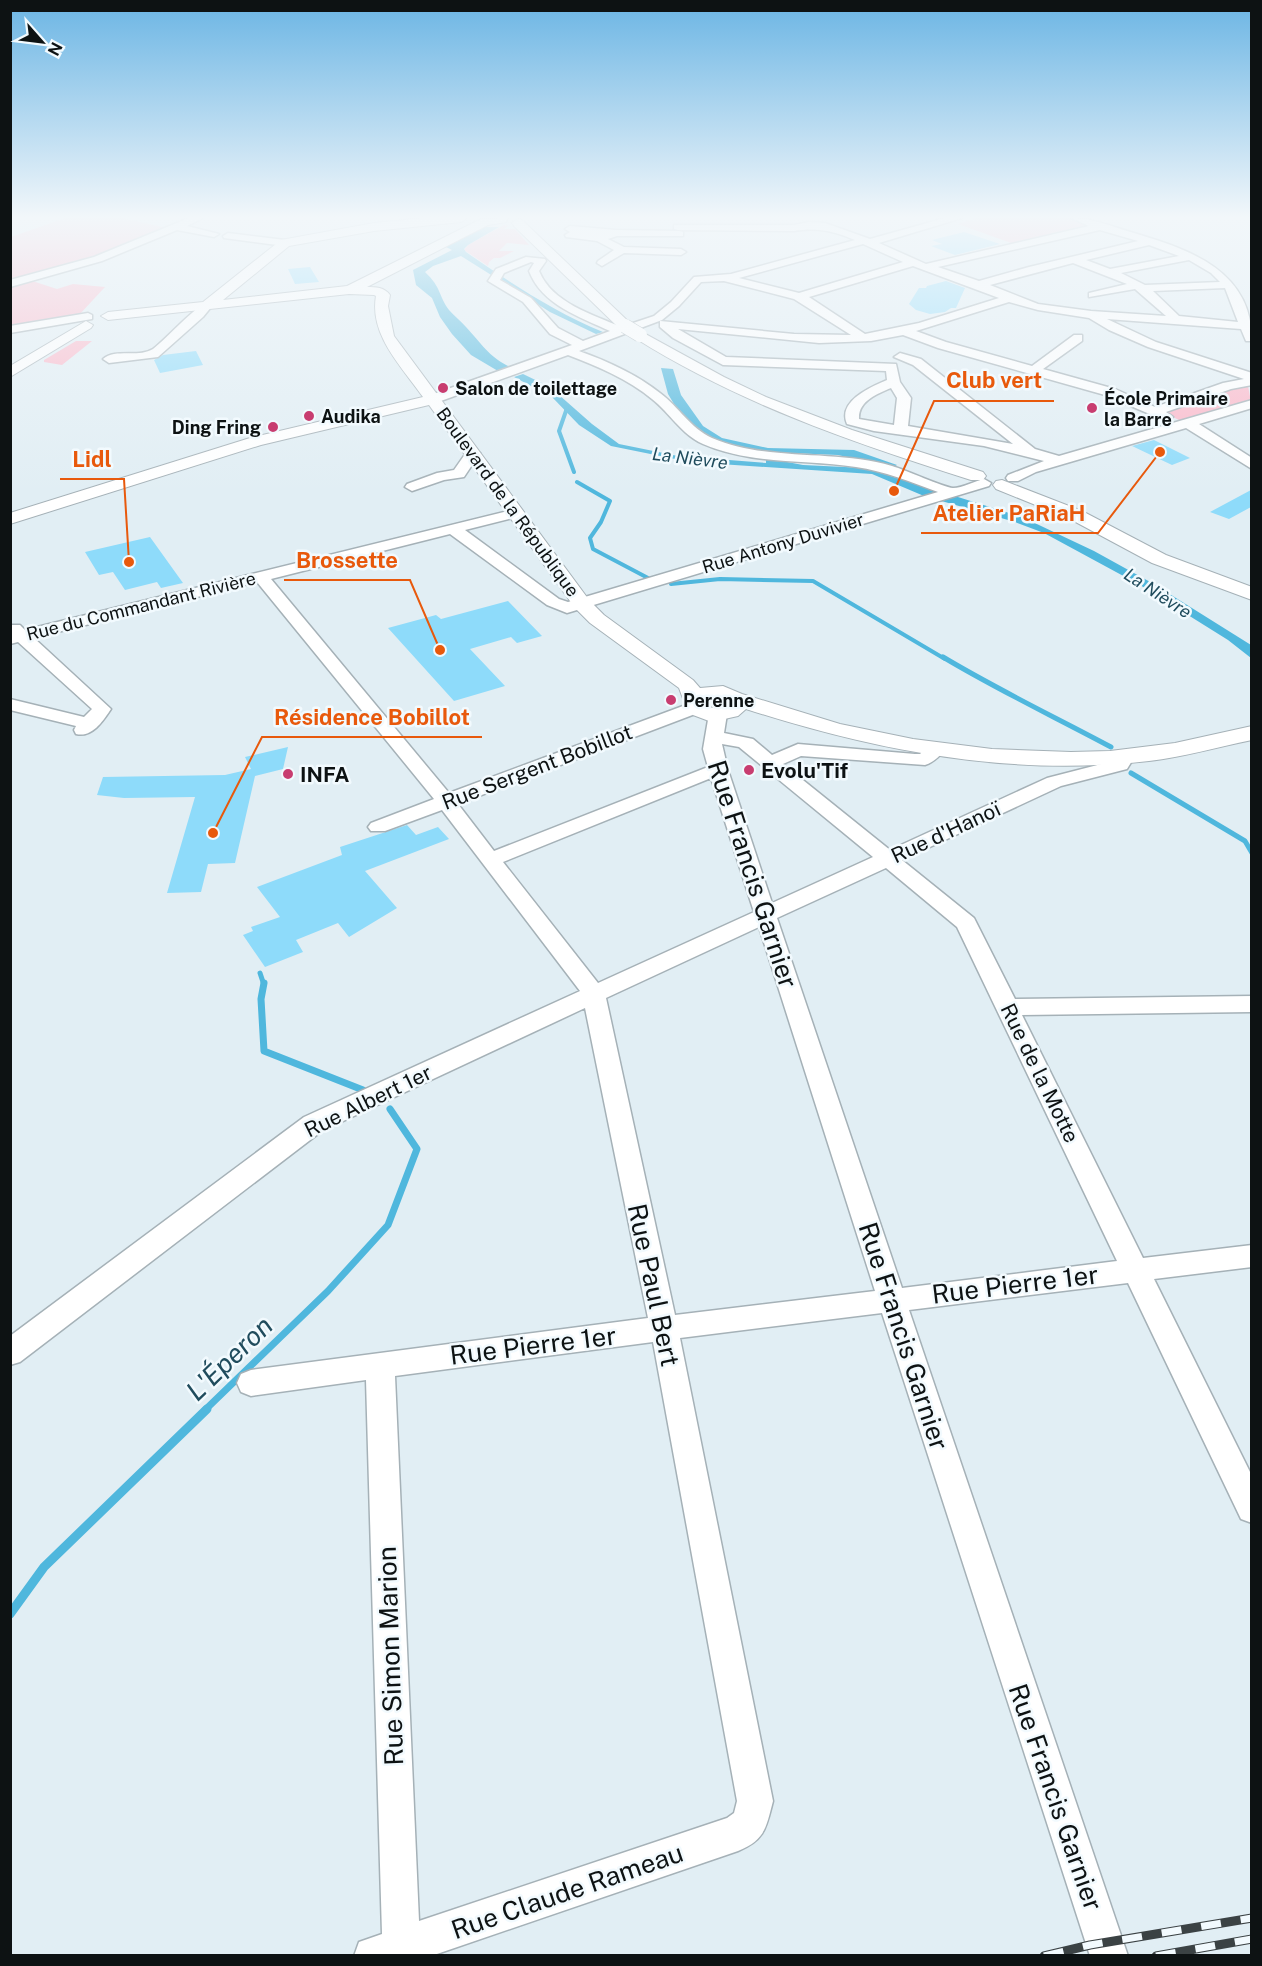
<svg xmlns="http://www.w3.org/2000/svg" width="1262" height="1966" font-family="'Public Sans',sans-serif">
<style>
.green{fill:#fcb6c8}
.water{fill:#4fb7dd}
.lines{fill:none;stroke-linecap:round;stroke-linejoin:round}
.stream-far4{stroke:#4fb7dd;stroke-width:3}
.stream-far3{stroke:#4fb7dd;stroke-width:4}
.stream-far2{stroke:#4fb7dd;stroke-width:5}
.stream-far1{stroke:#4fb7dd;stroke-width:7}
.stream{stroke:#4fb7dd;stroke-width:9}
.building{fill:#8edbfa}
.minor-casing{stroke:#a5b1b7;stroke-width:3}
.major-casing{stroke:#a5b1b7;stroke-width:2}
.minor{fill:#fff;fill-rule:evenodd}
.major{fill:#fff;fill-rule:evenodd}
.rail-casing{stroke:#3b4244;stroke-width:9}
.rail{stroke:#f2fafe;stroke-width:7;stroke-dasharray:20;stroke-linecap:butt}
.major-bridge-casing{stroke:#a5b1b7;stroke-width:15;stroke-linecap:butt}
.major-bridge{stroke:#fff;stroke-width:14}
.poi-dot{fill:#c83d70;stroke:#f2fafe;stroke-width:2}
.labels{text-anchor:middle;dominant-baseline:central;stroke-width:5;stroke-linejoin:round;paint-order:stroke}
.far-poi-label{font-size:18px;font-weight:bold;fill:#0d1213;stroke:#f2fafe;text-anchor:start}
.far-water-label{font-size:18px;font-style:italic;fill:#204c5d;stroke:#f2fafe}
.far-street-label{font-size:18px;fill:#0d1213;stroke:#f2fafe}
.street-label{font-size:21px;fill:#0d1213;stroke:#f2fafe}
.poi-label{font-size:21px;font-weight:bold;fill:#0d1213;stroke:#f2fafe;text-anchor:start}
.near-street-label{font-size:26px;fill:#0d1213;stroke:#f2fafe}
.near-water-label{font-size:27px;font-style:italic;fill:#204c5d;stroke:#f2fafe}
.leader{fill:none;stroke:#e8590c;stroke-width:2}
.callout-dot{fill:#e8590c;stroke:#f2fafe;stroke-width:2}
.callout-label{font-size:22px;text-anchor:middle;font-weight:bold;fill:#e8590c;stroke:#f2fafe;stroke-width:5;stroke-linejoin:round;paint-order:stroke}
</style>
<rect width="100%" height="100%" fill="#e1eef4"/>
<path class="green" d="M65 218H123L171 229 91 259 26 279 57 289 73 284 105 287 79 315 11 326V237Z
M976 218H1070L1091 227 1087 229H1074L1014 244 958 224Z
M504 225 508 226 504 229H515L529 245 507 243 499 251H514L500 258H494L489 262 488 266 464 250 468 245Z
M76 341H92L62 365 44 362V360Z
M1244 384 1248 386 1251 402 1181 421 1165 413 1219 394 1217 392Z"/>
<path class="water" d="M484 227H499L468 245 464 249 466 252C509 282 554 312 603 332L596 334 550 312 461 256 433 266 425 272C442 288 438 295 449 310 454 316 461 321 466 327 481 343 489 357 510 367L498 371 471 355 452 334 440 317 432 298 416 285 413 270 452 250 446 247Z
M661 368 673 369 681 395 703 426 722 438 768 448 854 450 897 465 892 468 838 455 764 452 714 440 683 419 668 394Z
M523 374 550 387 592 424 619 444 678 456 766 463V458L803 465 865 468 1022 517 1094 551 1152 583 1251 645V658L1228 640 1140 585 1044 533 1015 522 924 496 872 474 690 462 611 446 579 425 552 397 514 377Z"/>
<g class="lines">
<path class="stream-far4" d="M566 410 567 407"/>
<path class="stream-far3" d="M567 408 559 431 574 472
M577 482 610 501 601 522 590 538 593 549 648 578
M671 584 720 579 813 581 945 659"/>
<path class="stream-far2" d="M943 657C998 690 1055 717 1111 747
M1131 773 1245 841 1252 853
M260 973 264 985"/>
<path class="stream-far1" d="M264 983 261 999 264 1051 363 1090
M205 1410 328 1291 388 1225 417 1149 390 1109"/>
<path class="stream" d="M10 1614 44 1567 207 1409"/>
</g>
<path class="building" d="M964 232 1000 244 955 255 931 246 942 244 932 240Z
M310 267 319 282 295 284 288 269Z
M946 281 965 288 956 308H951L945 312 930 314 916 310 909 304 919 288H926L927 286Z
M196 351 203 365 160 373 154 360 163 355Z
M1154 440 1190 458 1172 465 1132 446Z
M1251 490V507L1229 519 1210 512Z
M150 537 183 583 161 588 157 582 125 590 113 572 99 575 85 552Z
M508 601 542 636 517 643 511 637 470 649 505 686 454 701 388 628 436 615 441 619Z
M288 747 283 769 255 776 235 863 208 864 201 892 167 893 195 797 124 798 97 795 103 777 225 775 251 769 245 757Z
M407 825 416 835 438 827 449 839 365 871 397 908 349 937 338 923 296 940 303 952 265 967 243 935 253 931 251 927 280 917 257 887 342 855 340 847Z"/>
<g class="lines">
<defs>
<path id="minor" d="M189 218H203L187 226 219 234 214 237 177 230 102 261 10 287V280L94 257Z
M945 218H962L879 243 926 264 1089 226 1071 218C1093 218 1113 227 1134 233 1191 250 1252 271 1252 341H1246L1241 329 1107 319 1156 342 1252 373V385L1231 389 1166 412 1173 417 1166 421 1105 395 938 348 903 335 871 341 819 343 678 329 726 357 896 364 900 382 911 398 908 426 1013 444 913 365 894 357 900 353 921 359 1035 449 1059 456 1252 400V408L1199 424 1252 458V469L1186 428 1036 472 1018 481H1008L1006 478 1008 475 1044 461 984 446 874 431 847 424C837 401 871 387 887 380L886 371 723 365 673 338 660 327V321L794 334 851 335 794 299 724 281 701 282 679 306 662 320 579 351C607 361 636 374 660 393 679 407 690 428 712 438 768 462 834 449 892 466 906 470 943 487 953 488 962 488 975 481 984 479L991 483 989 486 567 613 547 605 450 534 271 579 449 793 691 703H703L706 707 703 711 458 804 494 851 708 767 703 749 709 714 712 710H724L727 714 724 733 753 739 772 755 798 744 915 754H920L929 745H943L945 749C940 756 934 762 925 765L801 756 783 764 890 850 1047 778 1113 761 1119 752H1133L1135 756 1127 769 1061 786 902 860 974 918 1015 999 1252 996V1012L1022 1015 1143 1258 1252 1245V1267L1154 1279 1252 1476V1523L1241 1519 1128 1283 909 1310 1128 1956H1090L882 1313 680 1338 773 1801C766 1828 765 1840 738 1851L431 1956H354L359 1942 382 1934 366 1380 251 1396 241 1392 237 1383 241 1374 251 1370 648 1318 585 1008 322 1131 20 1362 10 1365V1336L304 1117 580 991 442 810 385 831H371L368 827 371 823 434 799 257 582 34 638 111 709C103 721 92 738 76 734L74 730 76 726 10 710V699L84 717 92 709 18 642 10 644V625H20L25 630 516 509 523 513 521 516 465 530 559 599 568 602 938 492C911 482 884 471 856 467 805 459 751 465 703 444 681 434 670 413 652 399 628 379 597 366 568 355L438 402H428L426 399 428 396 572 345 550 334 523 302 488 281 496 269 526 257 545 259 546 261 539 271C552 303 592 314 621 327L654 316 671 302 694 277 731 274 855 240C834 231 816 227 794 231L678 230 674 229V225H794L809 222 825 223 870 239ZM1100 230 1138 241 1029 267 979 281 938 267ZM863 244 903 262 799 293 739 278ZM1149 245 1179 256 1110 269 1086 260ZM1189 260 1211 273 1220 282 1145 285 1121 273ZM531 262 534 263 529 271C542 305 580 317 610 331L583 341 558 328 531 298 500 280 504 273ZM1073 263 1127 284 1089 293V297L1135 289 1166 316 1091 311 1038 304 990 285ZM913 266 999 298 919 323 865 334 809 297ZM1225 288 1238 322 1179 316 1153 291ZM1009 302 1038 310 1089 318 1109 330 1148 347 1244 379 1223 383 1155 407 1115 389 1043 369 1082 341V335H1074L1032 366 946 342 916 331ZM891 388 897 398 894 425 859 419C858 401 877 394 891 388ZM722 744 739 747 873 857 772 903 728 770ZM711 778 754 912 598 983 503 862ZM886 868 957 927 1117 1261 902 1288 777 918ZM759 927 875 1291 675 1315 606 998ZM653 1342 737 1801 734 1813 727 1818 419 1921 395 1376Z
M570 226 616 230 679 231 683 232V236H617L608 239 624 247 681 249 686 252 681 255 624 253 602 266 597 263 598 261 614 250 597 241 566 237 565 235 570 232 565 229Z
M228 233 285 240 290 243 285 246 224 238 223 236Z
M206 303 212 306 203 317 158 357 109 363 103 359C115 348 139 358 153 349 165 340 196 306 206 303Z
M88 313 92 315V319L10 333V326Z
M473 449 480 453 464 477 444 480 412 491 405 487 407 484 437 473 454 470 468 450Z"/>
<path id="major" d="M424 218H467L461 222 374 231 289 246 223 300 347 286 481 219 508 218 506 222 488 225 367 287C376 287 384 287 390 295L388 306 394 336 589 600 604 615 693 680 700 688 723 686 742 694 840 724 913 739 992 749 1071 752 1110 751 1175 743 1252 726V740C1217 747 1184 757 1149 761 1011 777 876 751 746 709L738 716 720 720 709 721 693 715 685 704 679 688 590 623 575 608 429 405 261 445 10 524V513L250 438 423 397C402 367 369 335 376 296L374 295 349 294 108 320 101 316 108 312 203 302 281 240 374 223ZM713 698H719L726 702 725 705C718 709 710 710 706 703Z
M518 219 522 220 630 323 632 326 630 329H620L514 226 512 223Z
M86 321 93 325 91 328 10 377V366Z
M640 331 724 377 766 397 852 430 983 472 986 476 983 480H971C854 443 740 404 635 338L633 335Z
M1002 480 1082 511 1166 555 1252 587V600L1152 563 1070 519 996 489 993 485 996 481Z"/>
</defs>
<use href="#minor" class="minor-casing"/>
<use href="#major" class="major-casing"/>
<use href="#minor" class="minor"/>
<use href="#major" class="major"/>
<defs>
<path id="rail" d="M1044 1956 1090 1945 1252 1918
M1156 1956 1252 1939"/>
</defs>
<use href="#rail" class="rail-casing"/>
<use href="#rail" class="rail"/>
<defs>
<path id="major-bridge" d="M625 326 640 335"/>
</defs>
<use href="#major-bridge" class="major-bridge-casing"/>
<use href="#major-bridge" class="major-bridge"/>
</g>
<linearGradient id="sky" x2="0" y2="1"><stop stop-color="#6bb5e4"/><stop offset="0.44" stop-color="#f2f7fa"/><stop offset="1" stop-color="#f2f7fa" stop-opacity="0"/></linearGradient>
<rect width="1262" height="493" fill="url(#sky)"/>
<g class="poi-dot">
<circle cx="443" cy="388" r="6"/>
<circle cx="1092" cy="408" r="6"/>
<circle cx="309" cy="416" r="6"/>
<circle cx="273" cy="427" r="6"/>
<circle cx="671" cy="700" r="6"/>
<circle cx="749" cy="770" r="6"/>
<circle cx="288" cy="774" r="6"/>
</g>
<g class="labels">
<g class="far-poi-label">
<text x="455" y="388">Salon de toilettage</text>
<text x="1104" y="398">École Primaire<tspan x="1104" dy="21">la Barre</tspan></text>
<text x="321" y="416">Audika</text>
<text x="261" y="427" text-anchor="end">Ding Fring</text>
<text x="683" y="700">Perenne</text>
</g>
<g class="far-water-label">
<text transform="translate(690 458) rotate(7)">La Nièvre</text>
<text transform="translate(1158 593) rotate(33)">La Nièvre</text>
</g>
<g class="far-street-label">
<text transform="translate(508 502) rotate(54)">Boulevard de la République</text>
<text transform="translate(783 543) rotate(-17)">Rue Antony Duvivier</text>
<text transform="translate(141 606) rotate(-14)">Rue du Commandant Rivière</text>
</g>
<g class="street-label">
<text transform="translate(537 767) rotate(-21)">Rue Sergent Bobillot</text>
<text transform="translate(946 832) rotate(-25)">Rue d'Hanoï</text>
<text transform="translate(1040 1073) rotate(64)">Rue de la Motte</text>
<text transform="translate(368 1101) rotate(-26)">Rue Albert 1er</text>
</g>
<g class="poi-label">
<text x="761" y="770">Evolu'Tif</text>
<text x="300" y="774">INFA</text>
</g>
<g class="near-street-label">
<text transform="translate(753 874) rotate(72)">Rue Francis Garnier</text>
<text transform="translate(1015 1284) rotate(-7)">Rue Pierre 1er</text>
<text transform="translate(654 1285) rotate(78)">Rue Paul Bert</text>
<text transform="translate(904 1336) rotate(72)">Rue Francis Garnier</text>
<text transform="translate(533 1345) rotate(-7)">Rue Pierre 1er</text>
<text transform="translate(390 1656) rotate(-92)">Rue Simon Marion</text>
<text transform="translate(1056 1797) rotate(71)">Rue Francis Garnier</text>
<text transform="translate(567 1891) rotate(-19)">Rue Claude Rameau</text>
</g>
<g class="near-water-label">
<text transform="translate(229 1358) rotate(-44)">L'Éperon</text>
</g>
</g>
<path class="leader" d="M894 491L934 401H1054M129 562L124 479H60M1160 452L1098 533H921M440 650L410 580H284M213 833L262 737H482"/>
<g class="callout-dot">
<circle cx="894" cy="491" r="6"/>
<circle cx="129" cy="562" r="6"/>
<circle cx="1160" cy="452" r="6"/>
<circle cx="440" cy="650" r="6"/>
<circle cx="213" cy="833" r="6"/>
</g>
<g class="callout-label">
<text x="994" y="388">Club vert</text>
<text x="92" y="467">Lidl</text>
<text x="1009" y="521">Atelier PaRiaH</text>
<text x="347" y="568">Brossette</text>
<text x="372" y="725">Résidence Bobillot</text>
</g>
<rect width="1262" height="1966" fill="none" stroke="#0d1213" stroke-width="24"/>
<g transform="translate(42 42) rotate(118)" stroke="#f2fafe" stroke-width="4.5" paint-order="stroke">
<path d="M0-4.5L10 22L0 15L-10 22Z" fill="#0d1213"/>
<text y="-9" font-size="16" font-weight="bold" text-anchor="middle" fill="#0d1213">N</text>
</g>
</svg>
